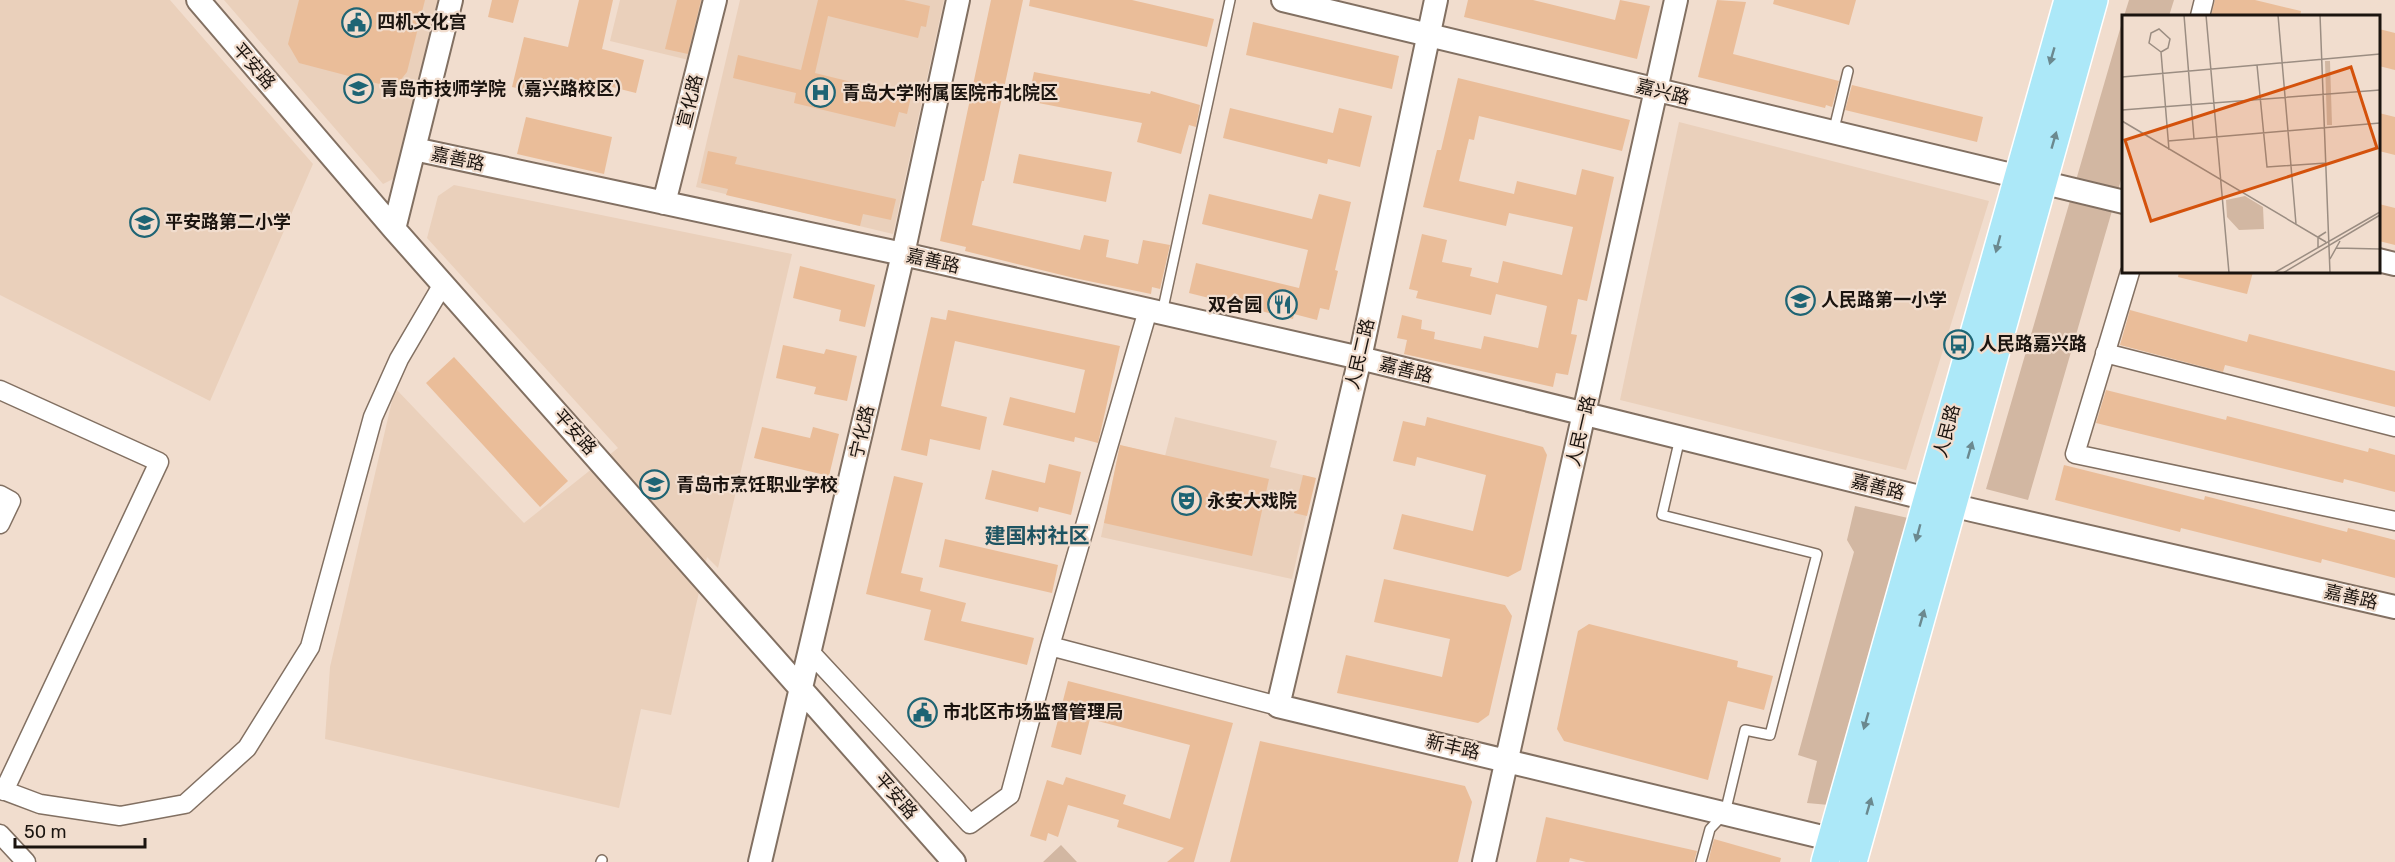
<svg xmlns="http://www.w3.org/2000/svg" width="2395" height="862" font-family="Rubik,'Noto Sans SC',sans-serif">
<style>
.built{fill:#ead0bb}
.green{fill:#d2b7a2}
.building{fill:#eabd99}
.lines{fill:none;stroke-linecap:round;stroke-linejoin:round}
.service-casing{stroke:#827062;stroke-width:12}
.minor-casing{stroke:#827062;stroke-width:21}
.tertiary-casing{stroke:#827062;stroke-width:26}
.primary-casing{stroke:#fff;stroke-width:30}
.service{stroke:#fff;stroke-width:9}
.minor{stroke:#fff;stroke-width:18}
.tertiary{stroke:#fff;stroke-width:22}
.primary{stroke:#ace8f8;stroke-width:27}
.oneway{fill:#6b898f}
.labels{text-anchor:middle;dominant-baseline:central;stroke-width:4.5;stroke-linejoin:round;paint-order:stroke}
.poi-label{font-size:18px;font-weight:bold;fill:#1b140f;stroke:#f1ddce;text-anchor:start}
.street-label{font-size:18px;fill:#1b140f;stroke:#f1ddce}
.quarter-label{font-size:21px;font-weight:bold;fill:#1e5462;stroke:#f1ddce}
.inset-road{fill:none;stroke:#9b8d82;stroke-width:1.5}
.view{fill:#d4520c;fill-opacity:0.15;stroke:#d4520c;stroke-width:3}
.inset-edge{fill:none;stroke:#1b140f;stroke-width:3}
</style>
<rect width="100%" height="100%" fill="#f1ddce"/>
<path class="built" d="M0 0H170L313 164 210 401 0 295Z
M224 0H439L395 178 383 184Z
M620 0H712L697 62 610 41Z
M740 0H944L893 234 696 187Z
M1679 122 1989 201 1906 470 1620 400Z
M454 185 792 254 718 568 707 557 671 715 641 709 619 808 325 739 330 667 395 388 524 523 618 448 427 238 438 196Z
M1175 417 1277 441 1270 467 1315 478 1292 579 1101 537 1120 445 1165 456Z"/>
<path class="green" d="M2129 0H2174L2169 16H2124Z
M2123 19V173L2028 500 1986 489Z
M1855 506 1908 518 1829 805 1807 803 1817 761 1798 755 1854 552 1847 540Z
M1061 845 1077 862H1043Z"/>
<path class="building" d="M299 0H425L407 72 399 82 387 86 299 63 288 44Z
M492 0H519L513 23 488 17Z
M579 0H613L602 49 644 60 636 93 604 85 600 98 540 82 538 93 512 87 524 37 568 47Z
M677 0H701L688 54 665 49Z
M818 0H904L930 6 926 27 921 26 918 38 828 16 815 73 896 93 898 84 913 88 907 114 899 112 895 127 794 103 796 93 733 78 738 55 801 70Z
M991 0H1023L984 181H982L972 225 1080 250 1084 235 1109 240 1106 257 1138 264 1143 240 1170 245 1160 289 1152 287 1151 294 1074 278 965 251 966 247 940 241Z
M1030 0H1132L1214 19 1207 47 1029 6Z
M1468 0H1533L1615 20 1620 0 1650 6 1637 59 1464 17Z
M1717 0 1746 2 1733 54 1839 81 1832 107 1826 105 1825 108 1698 77Z
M1774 0H1856L1849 25 1773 4Z
M2215 0H2255L2301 11 2300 16H2211Z
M1253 22 1399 56 1392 89 1246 55Z
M2379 29 2395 33V70L2379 66Z
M1034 72 1150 94 1151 91 1200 105 1196 127 1189 125 1181 154 1137 142 1142 123 1028 101Z
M1458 78 1630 120 1622 151 1479 116 1474 140 1469 139 1459 181 1514 194 1517 181 1576 195 1582 169 1614 177 1587 301 1578 299 1571 334 1577 335 1568 375 1556 373 1553 387 1404 354 1407 340 1397 338 1402 315 1422 320 1421 329 1435 332 1434 339 1481 349 1484 336 1538 348 1547 306 1496 294 1491 315 1416 298 1418 291 1409 289 1422 234 1447 240 1442 262 1472 268 1470 276 1498 283 1503 261 1562 275 1573 227 1509 213 1506 226 1423 207 1437 150H1441Z
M1852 85 1983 117 1977 142 1845 110Z
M1230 108 1333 133 1339 108 1372 116 1360 167 1328 159 1327 164 1223 138Z
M2379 113 2395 117V155L2379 151Z
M526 117 612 137 604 174 517 154Z
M708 151 737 157 735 164 896 199 891 220 863 214 860 226 726 195 728 189 701 183Z
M1019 154 1112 172 1106 202 1013 183Z
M1209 194 1312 219 1319 194 1351 202 1335 270 1338 271 1329 310 1320 308 1317 320 1294 314 1293 319 1189 293 1196 263 1299 288 1308 250 1202 224Z
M2379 204 2395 208V245L2379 241Z
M800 266 875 285 865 327 839 321 841 310 793 298Z
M2179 272H2253L2247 294 2178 277Z
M948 310 1120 346 1098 443 1075 437 1074 442 1003 425 1010 397 1075 413 1085 370 955 341 941 406 987 417 980 450 930 439 927 456 901 450 931 317 946 320Z
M2130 310 2247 342 2249 334 2395 371V407L2225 365 2223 372 2120 345Z
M783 345 824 354 826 349 857 356 847 401 814 394 816 387 776 378Z
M454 357 568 481 540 507 426 383Z
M2106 390 2226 420 2227 416 2368 452 2369 448 2395 455V492L2344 479 2343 483 2096 423Z
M1427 417 1543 447 1547 455 1521 570 1508 577 1393 549 1402 514 1473 531 1486 475 1417 457 1415 466 1393 461 1403 421 1425 426Z
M762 427 810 438 813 427 839 434 829 476 754 458Z
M1120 445 1269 479 1252 556 1104 523Z
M1049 464 1081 472 1071 515 1039 507 1038 512 985 499 992 470 1045 483Z
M2064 465 2204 500 2205 496 2347 532 2348 528 2395 540V578L2322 559 2321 563 2181 528 2180 532 2055 500Z
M1303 475 1316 478 1307 516 1294 513Z
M894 476 923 483 901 573 923 578 920 591 966 603 961 621 1034 638 1027 665 924 640 931 610 866 594Z
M945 539 1058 565 1052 593 939 567Z
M1384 579 1505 605 1512 616 1489 715 1478 723 1337 693 1346 655 1442 677 1450 639 1374 622Z
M1589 624 1738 661 1737 667 1773 676 1764 710 1728 701 1708 780 1564 741 1557 729 1578 631Z
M1068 681 1233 723 1194 862H1167L1184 848 1117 827 1119 820 1068 805 1058 837 1048 833 1046 841 1030 836 1047 780 1063 785 1066 777 1126 795 1123 804 1170 819 1190 745 1090 719 1081 755 1051 747Z
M1260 741 1465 786 1472 802 1458 862H1230Z
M1546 817 1697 851 1694 862H1586L1570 858 1569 862H1536Z
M1714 839 1781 858 1780 862H1708Z"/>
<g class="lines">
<defs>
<path id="service" d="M1833 133 1848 71
M1162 313 1230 0
M1680 438 1662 515 1817 554 1770 735 1745 730 1725 813 1710 829 1701 862
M601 862 602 860"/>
<path id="minor" d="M2200 16 2204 0
M2130 272 2075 454 2395 521
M2105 353 2395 427
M0 390 159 462 4 791
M0 495 11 501 0 524
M1050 646 1278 706
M810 652 970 824 1010 795 1050 646 1148 310
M0 789 40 804 120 816 185 804 247 748 310 647 373 417 399 359 443 284
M0 834 26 862"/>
<path id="tertiary" d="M198 0 394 229 954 862
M1283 0 2124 202
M1436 0 1360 358 1278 706 1847 843
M414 149 903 254 1360 358 1972 510 2395 607
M664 203 715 0
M394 229 451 0
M2378 260 2395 264
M760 862 903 254 958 0
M1484 862 1676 0"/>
<path id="primary" d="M1825 862 2068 0
M1853 862 2094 0"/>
</defs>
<use href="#service" class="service-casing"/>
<use href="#minor" class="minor-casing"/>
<use href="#tertiary" class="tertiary-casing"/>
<use href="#primary" class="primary-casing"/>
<use href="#service" class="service"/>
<use href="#minor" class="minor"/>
<use href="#tertiary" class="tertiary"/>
<use href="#primary" class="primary"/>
</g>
<defs><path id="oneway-solid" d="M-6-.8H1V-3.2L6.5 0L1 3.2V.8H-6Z" transform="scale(1.5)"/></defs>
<g class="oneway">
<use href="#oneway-solid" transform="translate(2052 56) rotate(106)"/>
<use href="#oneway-solid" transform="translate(2054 140) rotate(-74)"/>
<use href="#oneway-solid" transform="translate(1998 244) rotate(105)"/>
<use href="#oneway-solid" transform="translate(1970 450) rotate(-74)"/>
<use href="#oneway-solid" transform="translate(1918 533) rotate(105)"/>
<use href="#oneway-solid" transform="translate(1922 618) rotate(-74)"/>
<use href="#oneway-solid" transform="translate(1866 721) rotate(106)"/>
<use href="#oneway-solid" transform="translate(1869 806) rotate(-74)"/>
</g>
<defs>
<symbol id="civic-ring" viewBox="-11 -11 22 22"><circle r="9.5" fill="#f1ddce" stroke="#1e6474" stroke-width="1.5"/><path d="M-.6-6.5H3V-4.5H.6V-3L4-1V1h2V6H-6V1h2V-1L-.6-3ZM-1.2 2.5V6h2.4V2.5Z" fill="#1e6474"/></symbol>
<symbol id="university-ring" viewBox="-11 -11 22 22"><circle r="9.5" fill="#f1ddce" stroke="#1e6474" stroke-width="1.5"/><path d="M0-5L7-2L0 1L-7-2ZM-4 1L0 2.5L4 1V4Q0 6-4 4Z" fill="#1e6474"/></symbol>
<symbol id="hospital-ring" viewBox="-11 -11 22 22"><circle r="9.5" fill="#f1ddce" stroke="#1e6474" stroke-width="1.5"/><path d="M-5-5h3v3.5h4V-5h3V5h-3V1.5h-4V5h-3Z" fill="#1e6474"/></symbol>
<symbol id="school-ring" viewBox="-11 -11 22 22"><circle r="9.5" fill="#f1ddce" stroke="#1e6474" stroke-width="1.5"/><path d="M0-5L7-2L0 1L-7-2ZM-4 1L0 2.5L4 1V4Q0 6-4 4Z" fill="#1e6474"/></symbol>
<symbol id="restaurant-ring" viewBox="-11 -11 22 22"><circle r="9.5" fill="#f1ddce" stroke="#1e6474" stroke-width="1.5"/><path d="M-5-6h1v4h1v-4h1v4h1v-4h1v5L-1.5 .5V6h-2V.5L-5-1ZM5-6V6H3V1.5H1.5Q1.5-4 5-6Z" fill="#1e6474"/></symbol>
<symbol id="bus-ring" viewBox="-11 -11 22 22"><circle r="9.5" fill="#f1ddce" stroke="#1e6474" stroke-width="1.5"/><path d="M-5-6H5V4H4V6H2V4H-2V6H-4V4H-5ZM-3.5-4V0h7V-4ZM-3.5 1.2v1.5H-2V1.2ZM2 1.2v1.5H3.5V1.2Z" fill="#1e6474"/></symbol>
<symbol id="theatre-ring" viewBox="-11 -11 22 22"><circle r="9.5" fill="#f1ddce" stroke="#1e6474" stroke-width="1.5"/><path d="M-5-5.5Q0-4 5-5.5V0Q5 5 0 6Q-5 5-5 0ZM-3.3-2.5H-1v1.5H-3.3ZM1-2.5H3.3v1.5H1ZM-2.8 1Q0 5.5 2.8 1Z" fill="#1e6474"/></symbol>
</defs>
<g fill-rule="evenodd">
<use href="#civic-ring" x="340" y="6" width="33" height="33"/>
<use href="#university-ring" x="342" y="72" width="33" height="33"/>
<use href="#hospital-ring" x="804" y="76" width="33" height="33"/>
<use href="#school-ring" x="128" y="206" width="33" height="33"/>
<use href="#school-ring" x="1784" y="284" width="33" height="33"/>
<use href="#restaurant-ring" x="1266" y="288" width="33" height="33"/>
<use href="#bus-ring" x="1942" y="328" width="33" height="33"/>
<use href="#school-ring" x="638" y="468" width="33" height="33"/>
<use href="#theatre-ring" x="1170" y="484" width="33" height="33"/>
<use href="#civic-ring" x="906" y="696" width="33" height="33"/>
</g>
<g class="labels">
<g class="poi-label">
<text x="377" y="22">四机文化宫</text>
<text x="380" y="89">青岛市技师学院（嘉兴路校区）</text>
<text x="842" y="93">青岛大学附属医院市北院区</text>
<text x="165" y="222">平安路第二小学</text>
<text x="1821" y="300">人民路第一小学</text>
<text x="1262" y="305" text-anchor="end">双合园</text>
<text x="1979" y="344">人民路嘉兴路</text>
<text x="676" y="485">青岛市烹饪职业学校</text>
<text x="1207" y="501">永安大戏院</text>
<text x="943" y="712">市北区市场监督管理局</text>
</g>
<g class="street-label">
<text transform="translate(254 66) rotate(49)">平安路</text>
<text transform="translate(1663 92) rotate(14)">嘉兴路</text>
<text transform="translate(690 101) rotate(-76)">宣化路</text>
<text transform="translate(458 159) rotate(12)">嘉善路</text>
<text transform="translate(933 261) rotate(13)">嘉善路</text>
<text transform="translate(1360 354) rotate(-77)">人民二路</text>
<text transform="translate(1406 370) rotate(14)">嘉善路</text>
<text transform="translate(1581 431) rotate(-77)">人民一路</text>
<text transform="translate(1947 431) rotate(-75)">人民路</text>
<text transform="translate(575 432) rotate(48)">平安路</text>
<text transform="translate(862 432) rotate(-77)">宁化路</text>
<text transform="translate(1878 487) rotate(14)">嘉善路</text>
<text transform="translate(2351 597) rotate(13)">嘉善路</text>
<text transform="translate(1453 747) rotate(13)">新丰路</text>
<text transform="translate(896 796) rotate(49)">平安路</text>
</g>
<g class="quarter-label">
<text x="1037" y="535">建国村社区</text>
</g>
</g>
<g transform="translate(2122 15)">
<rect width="258" height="258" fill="#f1ddce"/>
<path d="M203 46H208L210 110H205ZM123 181 141 192 142 214 117 215 105 202 104 185Z" fill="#d2b7a2"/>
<path class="inset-road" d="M62 0 72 124M84 0 107 258M156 0 174 209M198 0 208 258M39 37 27 28 29 18 37 14 48 24 46 33 39 37 47 135M135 50 145 152 204 148M0 62 258 39M0 95 258 75M0 106 204 227M46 126 258 108M196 232V222L204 217M214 233 258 234M208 244 218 226M152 258 258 197M161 258 258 200"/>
<path class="view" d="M229 52 255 133 29 206 3 125Z"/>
<rect width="258" height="258" class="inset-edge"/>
</g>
<path d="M15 838v9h130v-9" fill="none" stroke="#1b140f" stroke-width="3"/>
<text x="24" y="838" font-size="18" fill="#1b140f" stroke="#f1ddce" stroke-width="4.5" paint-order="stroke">50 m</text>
</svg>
